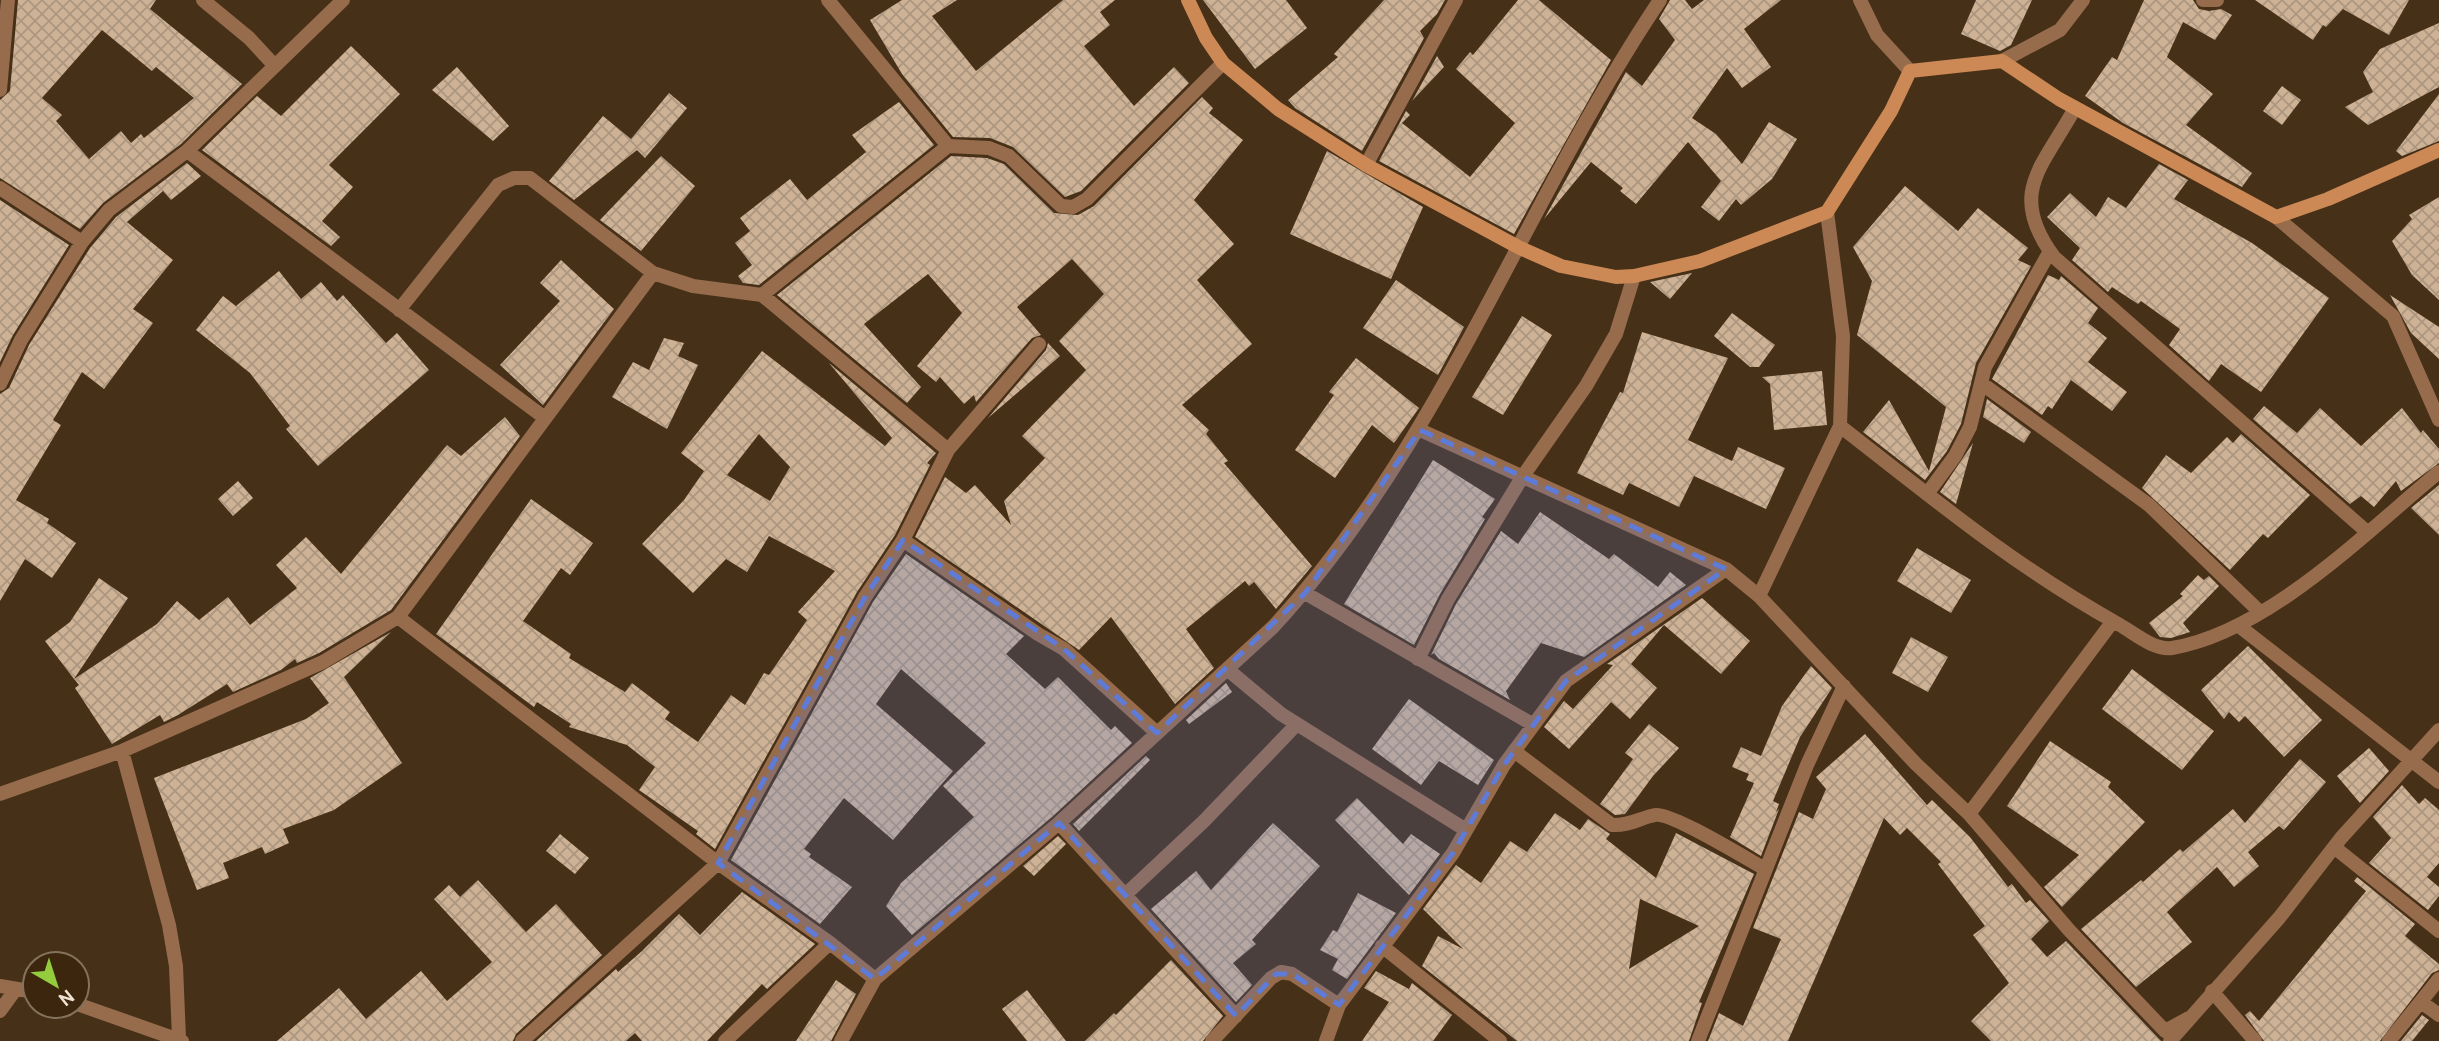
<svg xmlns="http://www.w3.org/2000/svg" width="2439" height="1041" font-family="Cabin,sans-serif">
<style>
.building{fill:url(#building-cross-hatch);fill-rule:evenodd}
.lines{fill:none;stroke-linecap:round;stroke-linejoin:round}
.street{stroke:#966c4c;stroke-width:14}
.secondary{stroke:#cc8955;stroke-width:14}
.marked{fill:#5d7bd7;fill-opacity:0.2;stroke:#5d7bd7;stroke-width:5;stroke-dasharray:14 9;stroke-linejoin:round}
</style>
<defs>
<pattern id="building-cross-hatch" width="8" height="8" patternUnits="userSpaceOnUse" patternTransform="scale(1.75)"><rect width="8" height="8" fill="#cdb296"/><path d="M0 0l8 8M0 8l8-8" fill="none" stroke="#ac9680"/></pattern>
</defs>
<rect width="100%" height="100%" fill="#473018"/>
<path class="building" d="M18 0H156L150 9 242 84 181 144 103 203 80 229 0 178V100L10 91ZM102 30 152 71 156 67 194 98 144 138 141 134 131 143 121 131 89 159 56 121 62 115 42 98Z
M902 0H957L932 16 976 71 1063 0H1115L1100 12 1110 25 1084 46 1134 106 1174 67 1189 83 1081 191 1065 197 1013 147 990 138 953 137 902 74 870 20Z
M1203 0H1286L1307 28 1255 69Z
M1384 0H1445L1437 14 1420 31 1424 38 1362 151 1295 108 1288 100 1338 57 1334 54Z
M1518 0H1539L1611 60 1514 234 1379 161 1406 111 1410 115 1402 123 1470 177 1515 123 1456 69 1470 52 1473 55Z
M1670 0H1685L1692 9 1704 0H1781L1744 29 1771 67 1742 88 1727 68 1692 118 1716 134 1742 164 1769 122 1797 139 1772 179 1741 205 1736 199 1719 221 1701 207 1721 181 1688 142 1636 204 1620 191 1623 188 1591 162 1544 219 1626 72 1642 86 1675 40 1659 19Z
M1976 0H2032L2011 45 2000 51 1961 34Z
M2144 0H2193L2199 9 2209 11 2221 9 2232 15 2215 40 2183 22 2167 57 2213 94 2186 125 2252 173 2242 187 2123 123 2085 96 2112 57 2117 60Z
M2255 0H2409L2389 35 2343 9 2326 27 2323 25 2313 40Z
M2439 23V87L2368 125 2345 107 2373 92 2363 72 2380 49Z
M351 46 400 94 329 165 353 187 322 221 340 237 331 246 202 150 257 96 281 116Z
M1437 56 1444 67 1412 101Z
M457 67 509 126 493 141 432 90Z
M2282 86 2301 100 2282 125 2263 111Z
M669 93 687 108 645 158 637 150 574 200 549 181 603 116 631 139Z
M2439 94V141L2402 156 2396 151Z
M1202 97 1213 108 1209 113 1243 140 1194 200 1234 244 1197 280 1252 344 1182 405 1209 430 1206 434 1228 461 1224 463 1312 566 1276 609 1254 582 1249 586 1245 581 1186 629 1214 668 1175 704 1111 617 1079 650 915 537 945 477 966 493 975 485 1011 525 1004 501 1045 458 1022 436 1086 370 1059 341 1104 294 1072 259 1017 307 1041 335 1032 338 976 402 974 395 964 404 940 377 936 382 917 366 962 313 928 274 864 324 921 387 907 403 777 295 951 156 987 158 1004 164 1054 213 1078 215 1094 206Z
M899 102 934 145 759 285 743 283 738 276 752 265 735 243 750 231 740 218 790 179 807 200 866 152 852 135Z
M1327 151 1423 207 1391 279 1290 234Z
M661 156 695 186 641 251 600 220Z
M187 163 201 176 171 200 163 191 127 222 173 260 133 309 153 323 104 389 82 372 53 420 61 425 16 500 49 519 47 523 76 543 52 578 25 559 0 601V394L9 388 29 345 90 248 116 217Z
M2159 164 2188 180 2174 199 2252 243 2329 298 2261 392 2221 364 2209 381 2169 345 2180 329 2141 301 2138 304 2112 287 2108 292 2072 260 2080 248 2047 217 2070 193 2096 217 2108 197 2126 208Z
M1905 186 1958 231 1978 208 2028 248 2018 260 2031 266 1976 363 1961 424 1947 451 1925 480 1863 432 1889 400 1929 471 1946 407 1857 335 1872 281 1853 247Z
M2439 197V300L2412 275 2392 241 2412 219 2409 215Z
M0 200 69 245 13 335 0 362Z
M561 260 614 309 543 405 500 365 560 301 540 283Z
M279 271 301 299 321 282 337 301 343 295 386 343 397 333 429 370 318 466 286 429 290 426 250 373 196 330 223 296 236 306Z
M1692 273 1670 299 1650 282Z
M2048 275 2059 280 2061 276 2098 308 2088 323 2107 338 2088 362 2127 392 2112 411 2071 380 2052 409 2048 406 2042 415 1992 379Z
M1396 280 1464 327 1438 375 1363 328Z
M2390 295 2439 327V359L2411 333Z
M1732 313 1775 345 1759 367H1750L1714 336Z
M1522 316 1552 335 1503 415 1472 397Z
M1642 332 1728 358 1688 440 1732 461 1738 447 1785 468 1766 509 1694 476 1679 507 1629 483 1623 495 1577 473 1620 392 1623 393Z
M664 338 684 343 678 356 698 365 667 429 612 397 633 362 649 370Z
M1048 343 1060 356 988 418 1046 350Z
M762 351 885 446 892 438 829 363 936 453 927 463 930 465 895 535 857 592 715 849 696 834 698 831 639 790 655 767 627 745 569 727 571 724 537 702 534 707 436 634 531 499 593 543 570 575 561 568 523 621 571 654 569 658 625 692 632 683 670 712 665 719 698 742 731 695 745 705 764 673 769 675 807 620 798 612 835 571 769 536 747 572 726 559 693 593 642 544 684 500 704 471 681 453ZM759 434 790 467 770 501 727 475Z
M1356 358 1419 408 1394 443 1372 425 1335 478 1295 450 1334 395 1329 392Z
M1822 371 1827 425 1774 430 1770 384 1762 377Z
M1987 399 2031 432 2024 443 1983 417Z
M2264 406 2297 433 2320 408 2361 446 2402 408 2421 433 2423 430 2439 449V463L2401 491 2396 481 2374 507 2361 496 2350 504 2253 419Z
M505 417 520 436 391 610 319 653 297 663 295 659 281 670 233 692 227 684 178 715 164 722 160 715 112 744 75 688 79 685 74 679 157 624 177 601 199 620 228 597 250 625 297 588 276 565 306 537 341 574 447 445 461 456Z
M2241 434 2310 495 2268 538 2263 534 2230 570 2142 488 2166 455 2191 473 2227 437 2233 443Z
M1973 443 1956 504 1940 492Z
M1433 460 1495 499 1482 517 1485 519 1440 594 1414 645 1344 604Z
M238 481 253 498 233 516 218 499Z
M2439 485V535L2411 508Z
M1540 512 1609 559 1614 554 1658 587 1670 572 1686 585 1584 657 1541 643 1506 691 1510 700 1439 659 1434 653 1431 655 1456 604 1501 531 1518 544Z
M1917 548 1971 580 1951 613 1897 581Z
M906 554 1024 636 1006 654 1045 689 1058 677 1111 730 1115 726 1132 743 1053 816 912 935 886 906 901 883 974 817 943 786 986 743 901 669 876 704 953 771 893 840 844 798 804 849 811 854 809 857 852 887 820 924 731 860 873 602Z
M2198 575 2204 580 2209 576 2219 586 2183 623 2190 632 2171 638 2160 637 2149 623 2183 596 2180 594Z
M99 578 128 598 74 679 45 641 70 622Z
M1702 598 1750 641 1721 674 1664 625 1631 664 1657 688 1630 719 1611 702 1569 749 1544 727 1564 701 1573 709 1613 665 1607 664Z
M391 632 344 677 402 763 334 810 283 829 289 843 265 854 262 847 223 863 229 878 197 890 154 778 306 719 329 703 310 678Z
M1911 637 1948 657 1928 692 1892 673Z
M2248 646 2322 720 2284 757 2245 716 2239 722 2229 712 2224 719 2201 690Z
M1811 666 1832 688 1800 737 1773 801 1779 804 1776 812 1779 809 1761 856 1730 837 1754 783 1746 780 1749 774 1732 767 1741 747 1761 756 1782 706Z
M2132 669 2214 731 2182 770 2102 709Z
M1226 683 1232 692 1189 724 1186 720Z
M1409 699 1494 760 1478 785 1439 761 1421 785 1372 749Z
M1649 724 1679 748 1653 776 1625 814 1615 815 1600 804 1633 759 1625 753Z
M1865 734 1927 805 1932 800 1970 837 2008 887 2012 884 2026 903 2030 900 2049 921 2031 939 2047 957 2066 941 2161 1041H1991L1971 1021 2009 983 1973 935 1985 926 1938 864 1941 862 1907 828 1900 835 1884 818 1788 1041H1708L1719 1013 1743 1026 1781 939 1753 928 1799 812 1813 819 1826 789 1816 777Z
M2050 741 2111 782 2108 787 2145 822 2062 907 2044 887 2079 855 2007 806Z
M2369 748 2389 771 2360 803 2337 776Z
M1146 756 1150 760 1079 831 1073 824Z
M2300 759 2326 782 2284 830 2279 826 2248 852 2259 866 2234 887 2217 867 2167 912 2192 942 2136 987 2081 929 2141 880 2143 882 2180 849 2183 852 2233 809 2245 823Z
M2402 785 2419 804 2425 798 2439 810V863L2427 877 2439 887V896L2428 910 2369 863 2391 838 2373 817Z
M1357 798 1403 844 1411 834 1440 854 1409 895 1335 820Z
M1555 813 1580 830 1588 819 1610 834 1606 839 1656 878 1676 833 1754 874 1699 1002 1702 1003 1689 1041H1517L1422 966 1438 936 1463 949 1423 909 1456 865 1481 883 1510 841 1527 852ZM1640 899 1699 926 1629 969Z
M1273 823 1320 866 1252 940 1256 944 1233 963 1252 985 1236 1002 1151 909 1196 871 1211 890Z
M560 834 589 858 575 874 546 851Z
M1058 836 1066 844 1034 876 1023 866Z
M2357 877 2415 924 2405 936 2439 964V970L2432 973 2380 1041H2264L2245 1015 2250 1011 2259 1021 2366 891 2354 881Z
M478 880 526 932 556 904 602 955 516 1034 513 1041H277L339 988 366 1019 421 971 447 1001 492 962 434 899 449 885 460 897Z
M742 892 815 944 767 989 762 984 707 1041H642L635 1033 626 1041H536L616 969 618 972 642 951 679 914 700 935Z
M1358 893 1396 913 1347 979 1332 970 1338 959 1320 950 1333 930 1337 932Z
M1171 960 1223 1016 1203 1041H1085L1114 1013 1116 1015Z
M1376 971 1409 989 1412 983 1452 1015 1433 1041H1362L1389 1002 1364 988Z
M836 980 856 994 831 1041H796Z
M1027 990 1066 1041H1027L1002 1009Z
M2422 1015 2429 1020 2412 1041H2401Z"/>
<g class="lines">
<path class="street" d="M203 0 249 38 274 65
M828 0 948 146 989 148 1009 156 1061 206 1073 207 1087 199 1223 63
M1860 0 1877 35 1910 71
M2203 0H2217
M2002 61 2060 30 2083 0
M0 90 8 0
M2075 108C2042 168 2007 193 2054 257L2366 531
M187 151 545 418
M1366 165 1456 0
M0 188 82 242
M2276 217 2393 316 2439 420
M762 295 948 146
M399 310 498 185 514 178H530L653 273 693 286 762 295 948 450
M1981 383 2149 505 2260 612
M0 384 21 340 82 242 109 210 187 151 343 0
M1840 426C1932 498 2017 568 2120 625 2134 633 2155 651 2172 648 2268 632 2366 532 2439 472
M1420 430 1726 569 1759 596 1916 764 1969 814 2069 930 2165 1031 2189 1018
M1927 494 1955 456 1970 427 1985 367 2050 251
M903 540 1038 634 1064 649 1157 733
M1305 593 1532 724
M1759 596 1840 426 1843 336 1827 212
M398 617 718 863 830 943 875 979
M2239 626 2439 782
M1418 659 1448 599 1523 476 1586 386 1616 334 1634 276
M1227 669 1281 714 1466 830
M122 751 169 925 176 966 179 1038 176 1041
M1514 751 1612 825C1629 826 1640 818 1655 815 1671 812 1747 859 1765 869
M0 794 122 751 323 662 398 617 653 273
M1969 814 2113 621
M1059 823 1236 1016
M2334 847 2439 931
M1125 895 1204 821 1297 724
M1382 946 1500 1041
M0 986 35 992
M2212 991 2255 1041
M2421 1002 2439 1015
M77 1004 182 1041
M0 1011 16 989
M522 1041 718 863 865 597 903 540 948 450 1039 344
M725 1041 830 943
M841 1041 875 979 1059 823 1273 627C1442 444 1523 204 1660 0
M1212 1041 1271 978 1281 972 1292 974 1339 1005
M1326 1041 1339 1005 1453 853 1504 765 1566 681 1726 569
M1698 1041 1807 765 1844 686
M2170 1041 2279 918 2341 838 2439 730
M2389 1041 2439 979"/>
<path class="secondary" d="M1188 0 1206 38 1223 63 1278 109 1366 165 1520 248 1561 266 1616 277 1634 276 1700 261 1827 212 1891 111 1910 71 2002 61 2059 99 2276 217 2328 199 2439 150"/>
</g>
<path class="marked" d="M1420 430 1726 569 1566 681 1504 765 1453 853 1339 1005 1292 974H1276L1236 1016 1059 823 875 979 718 863 865 597 903 540 1064 649 1157 733 1305 593Z"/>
<g transform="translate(56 985) rotate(141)"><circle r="33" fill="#3c260d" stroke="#84725d" stroke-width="2"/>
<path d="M0-5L12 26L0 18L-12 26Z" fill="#93cc3d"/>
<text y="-10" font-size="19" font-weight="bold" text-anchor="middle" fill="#f1e3d4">N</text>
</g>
</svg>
